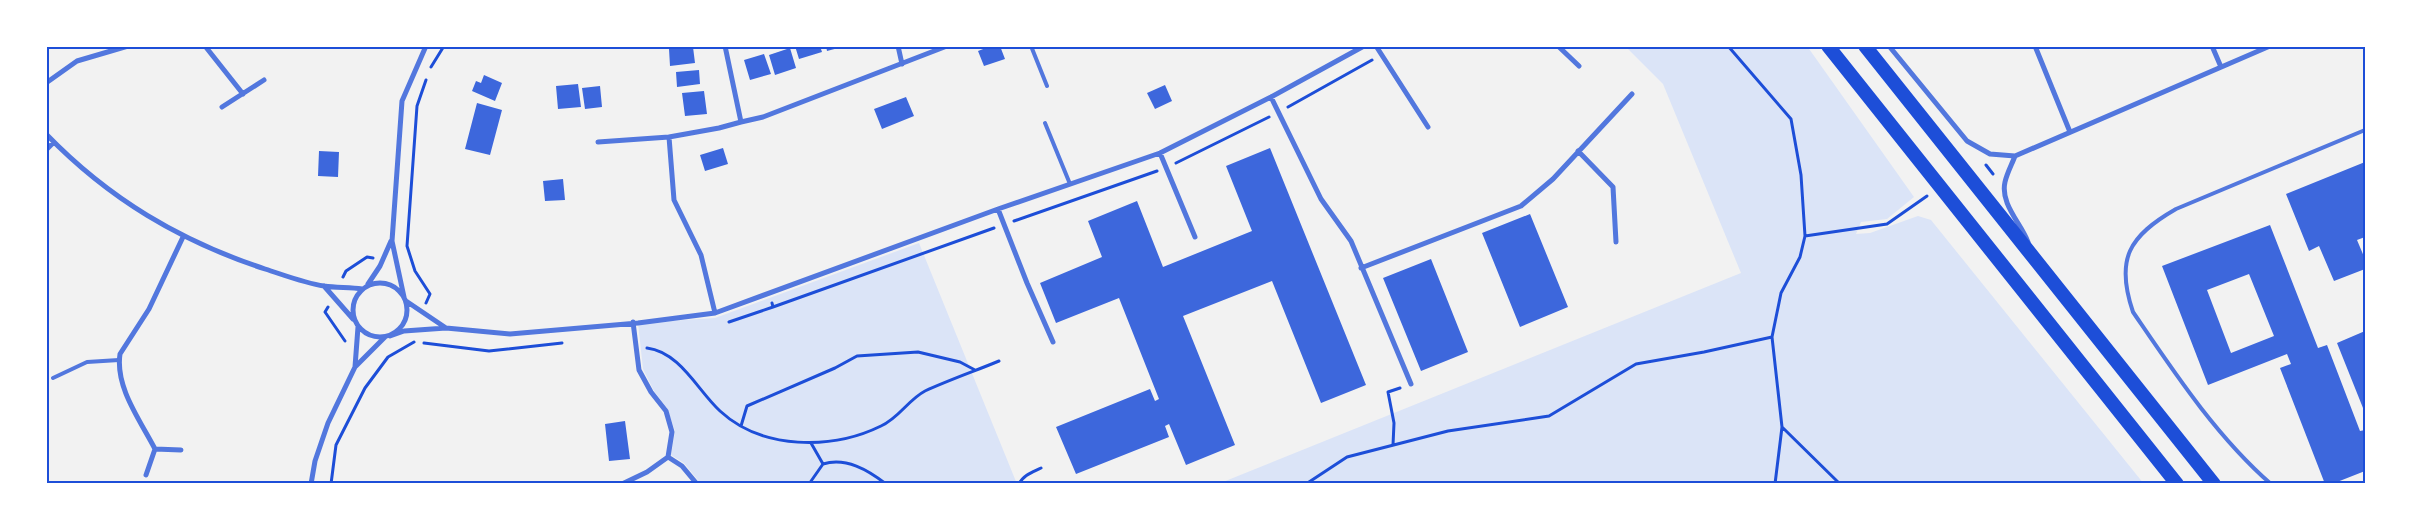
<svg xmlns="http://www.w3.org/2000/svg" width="2411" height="530" font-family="Roboto,sans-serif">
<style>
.green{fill:#dbe4f7}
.building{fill:#3d67dc;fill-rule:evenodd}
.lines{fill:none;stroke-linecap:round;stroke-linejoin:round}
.path{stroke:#1d4ed8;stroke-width:3}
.service{stroke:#5277de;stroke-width:4}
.minor{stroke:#5277de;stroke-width:5}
.trunk{stroke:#1d4ed8;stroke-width:14}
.neatline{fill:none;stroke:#1d4ed8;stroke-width:2}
</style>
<rect width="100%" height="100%" fill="#f2f2f2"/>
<path class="green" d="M1625 46H1807L1914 197 1887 219 1861 222 1856 234 1870 233 1918 216 1931 220 2144 484H1218L1741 273 1663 84Z
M919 243 1017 484H701L684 463 671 455 675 431 667 408 654 391 643 369 638 323 715 318Z"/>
<path class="building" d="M795 46H820L822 52 799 59Z
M826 46H842V47L827 51Z
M991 46H1000L1005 59 984 66 978 51Z
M693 47 695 63 670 66 669 49Z
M790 48 796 68 775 75 769 55Z
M764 54 771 74 750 80 744 60Z
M699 70 700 84 677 87 676 72Z
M484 75 502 83 495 101 472 91 476 81 481 83Z
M578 84 581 107 558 109 556 86Z
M1165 85 1172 101 1155 109 1147 93Z
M600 86 602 107 585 109 582 88Z
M704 91 707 114 685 116 682 93Z
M906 97 914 116 882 129 874 109Z
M477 103 502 110 490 155 465 149Z
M723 148 728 164 705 171 700 155Z
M1270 148 1366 385 1321 403 1272 281 1183 316 1235 445 1186 465 1169 424 1165 426 1169 437 1076 474 1056 427 1150 389 1155 401 1159 399 1119 298 1056 323 1040 283 1102 257 1088 221 1137 201 1163 267 1252 231 1226 166Z
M319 151 339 152 338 177 318 176Z
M2365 162V237L2357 240 2365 259V269L2334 281 2319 246 2309 251 2286 194Z
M563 179 565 200 545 201 543 181Z
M1530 214 1568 307 1520 327 1482 233Z
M2270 225 2318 348 2327 345 2360 431 2365 430V471L2332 484H2325L2280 368 2291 364 2287 354 2208 385 2162 266ZM2249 274 2274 336 2231 353 2207 290Z
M1431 259 1468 352 1421 371 1383 278Z
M2365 331V413L2337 343Z
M625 421 630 459 609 461 605 424Z"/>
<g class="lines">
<path class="path" d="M1728 46 1791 119 1801 175 1805 236 1800 257 1781 293 1772 337
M431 67 444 46
M426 80 417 106 407 246 415 271 430 294 426 303
M1288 107 1372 60
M1176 163 1269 117
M1986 165 1993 174
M1014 221 1157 171
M1805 236 1887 224 1927 196
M343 277 346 271 367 257 373 258
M328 307 325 312 345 341
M773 307 994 228
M729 322 773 307 772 303
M424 343 489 351 562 343
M647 348C680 352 698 391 720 411 762 450 832 450 881 426 899 418 908 400 925 391 949 380 975 371 999 361
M741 426 747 406 835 368 857 356 918 352 960 362 975 370
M1782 427 1840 484
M1393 445 1394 423 1388 392 1400 388
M823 464C846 457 868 470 886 484
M331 484 336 445 365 388 388 357 414 342
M809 484 823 464 811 443
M1019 484C1023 475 1033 472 1041 468
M1306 484 1347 457 1448 431 1549 416 1636 364 1704 352 1772 337 1782 427 1775 484"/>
<path class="service" d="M1031 46 1047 86
M1045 123 1070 184
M53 378 87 362 119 360
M2271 484C2216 436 2174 372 2133 312 2115 259 2129 236 2176 209L2365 130"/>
<path class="minor" d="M205 46 243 94
M898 46 902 64
M1376 46 1428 127
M1558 46 1579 66
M1889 46 1967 141 1990 154 2015 156 2270 46
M2035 46 2070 132
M2212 46 2221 67
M46 83 77 61 128 46
M1271 97 1321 199 1351 241 1411 384
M222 107 264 80
M741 122 763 117 947 46
M46 134C109 199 180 241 265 269 284 275 304 283 324 286 337 288 350 287 362 289
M669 137 719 128 741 122 725 46
M598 142 669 137 674 200 701 255 715 313
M46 150 54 142
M1578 151 1613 187 1616 242
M1160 153 1195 237
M2015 156C2012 164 2007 173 2005 182 2000 204 2021 223 2028 242
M998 209 1027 283 1053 342
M1361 268 1521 206 1553 179 1632 94
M353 310a27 27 0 1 1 54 0a27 27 0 1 1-54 0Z
M368 284 380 266 391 241
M324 286 353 319
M404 297 392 241 402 101 426 46
M406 301 446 328
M390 336 404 331 446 328 510 334 638 323 715 313 998 209 1160 153 1271 97 1364 46
M356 366 385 337
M155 449C140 420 115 387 120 354L149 309 183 237
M668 457 682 466 697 484
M146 475 155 449 181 450
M311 484 315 461 328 423 355 367 358 327
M622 484 647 472 668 457 672 432 666 411 651 392 639 370 633 322"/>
<path class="trunk" d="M1828 46 2177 484
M1865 46 2214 484"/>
</g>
<rect width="2411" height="530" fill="none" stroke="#ffffff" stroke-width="95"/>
<rect x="48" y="48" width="2316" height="434" class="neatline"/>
</svg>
